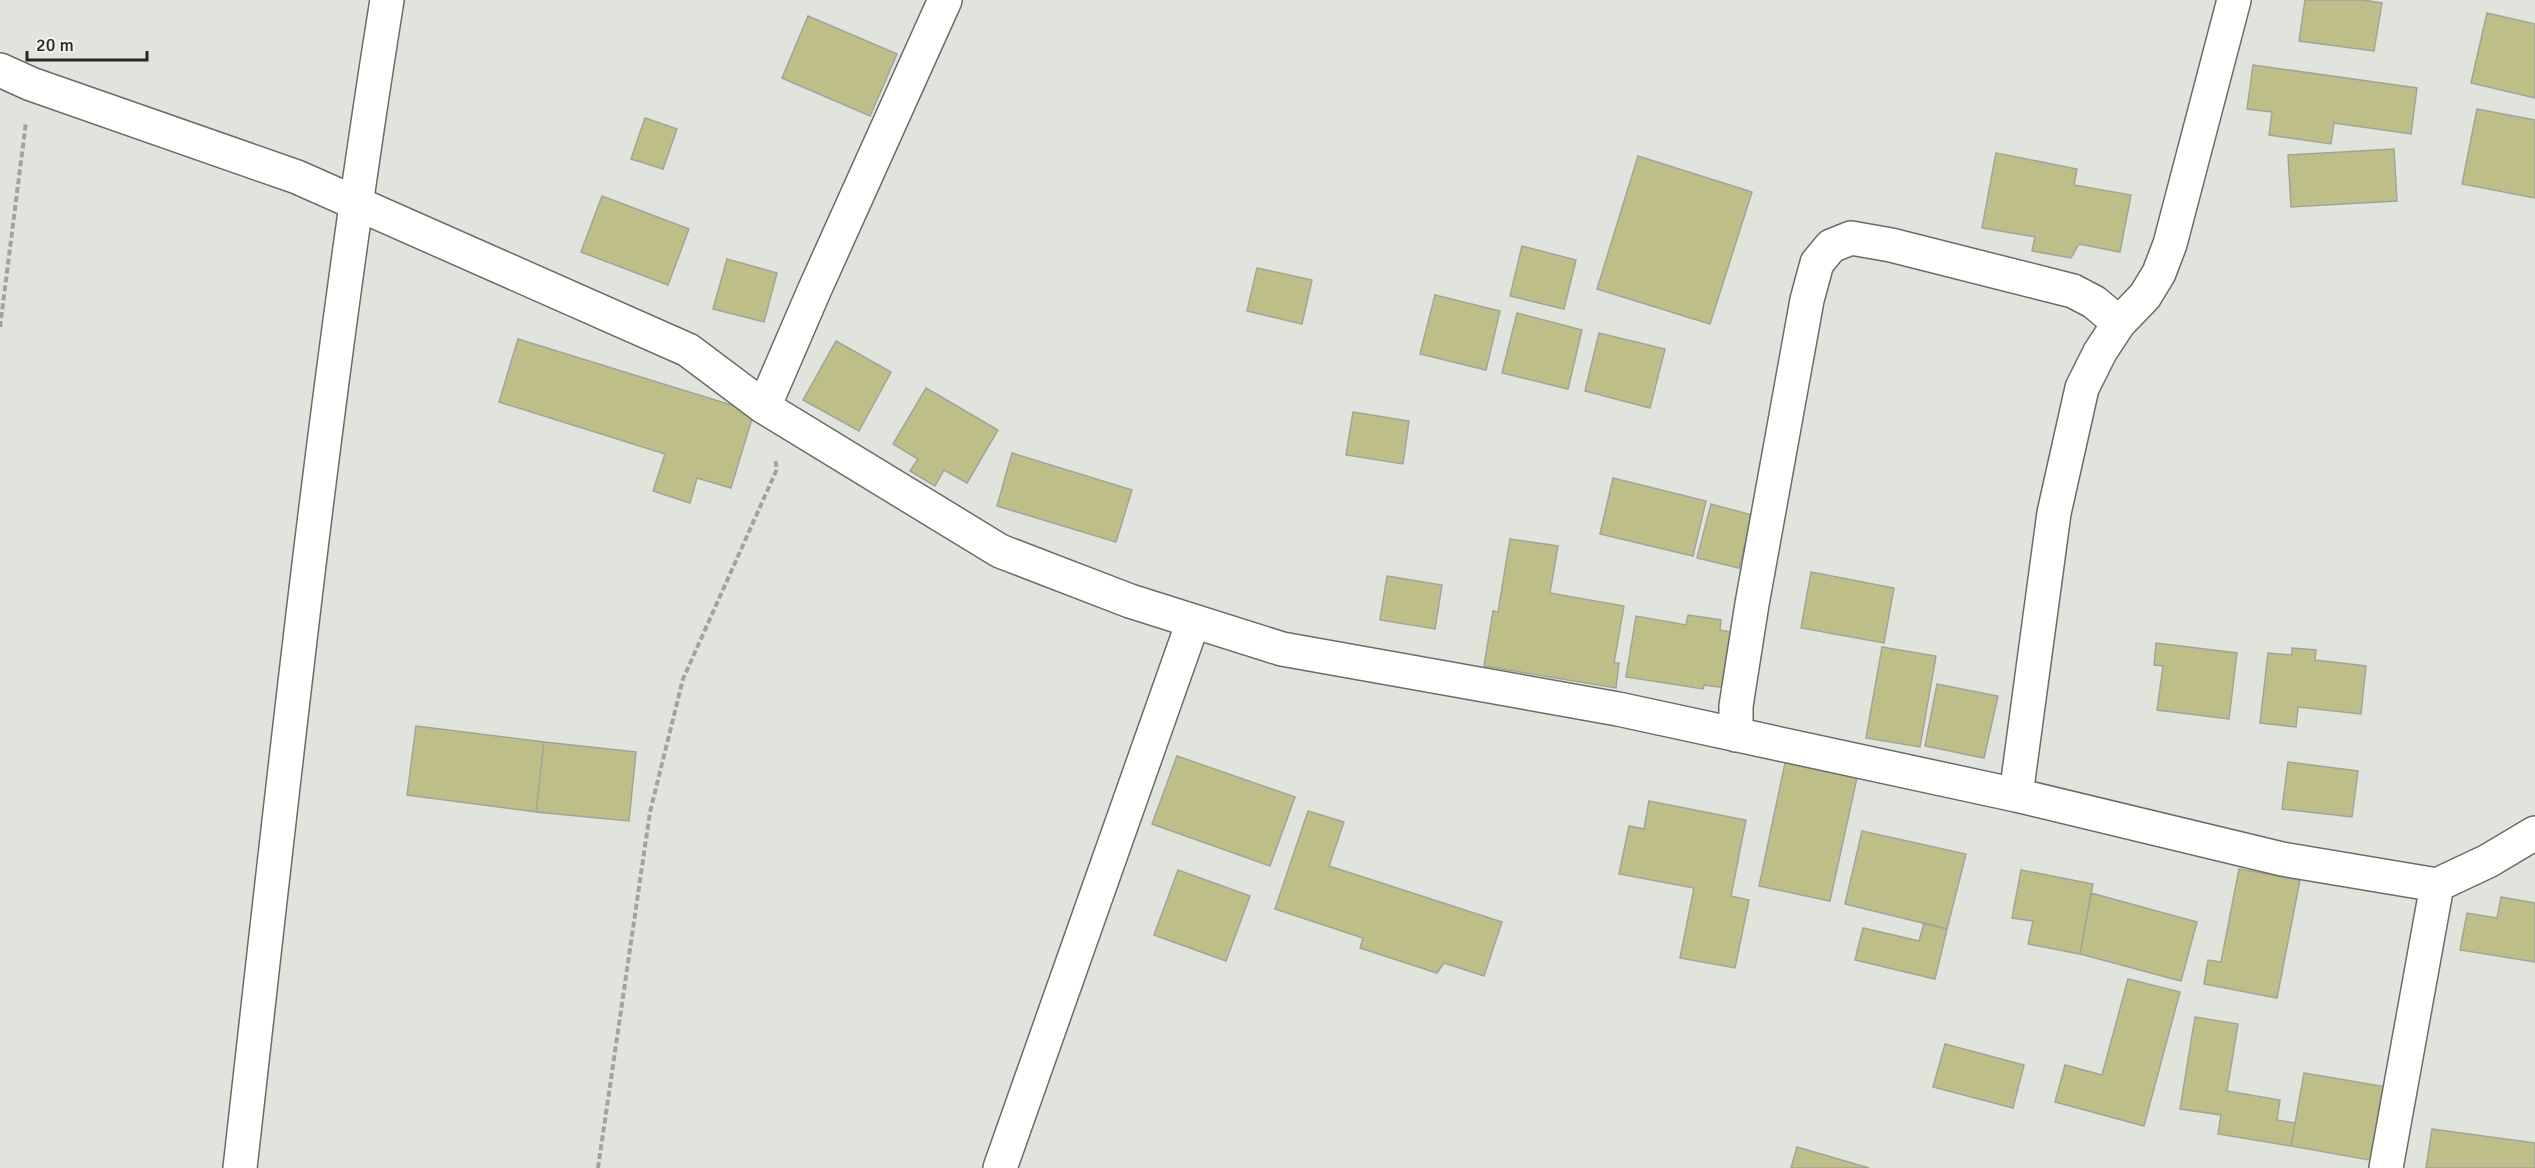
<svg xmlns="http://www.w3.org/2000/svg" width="2535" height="1168" font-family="Signika,sans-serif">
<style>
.building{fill:#bebf88;stroke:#a3a39a;stroke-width:1.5}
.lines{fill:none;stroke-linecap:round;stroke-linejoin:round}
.minor-casing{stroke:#6a6d66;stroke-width:36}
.path{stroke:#a1a49e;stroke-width:4;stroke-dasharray:6 3;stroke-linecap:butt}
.minor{stroke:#fff;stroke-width:33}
</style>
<rect width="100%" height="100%" fill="#e0e4dc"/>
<path class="building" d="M2305 0H2362L2382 3 2374 51 2299 41Z
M2487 13 2535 24V98L2471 83Z
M808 16 897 54 870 116 782 78Z
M2253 65 2417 88 2411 134 2334 123 2331 144 2269 135 2272 112 2247 109Z
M2477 109 2535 120V198L2462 184Z
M645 118 677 129 663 169 631 159Z
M2394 149 2397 201 2291 207 2288 155Z
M1996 153 2077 169 2074 185 2131 195 2120 252 2079 244 2071 258 2032 251 2035 237 1982 228Z
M1638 156 1752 192 1710 324 1597 289Z
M602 196 689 229 668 285 581 252Z
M1522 246 1576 260 1564 309 1510 296Z
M727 259 777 273 764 322 713 309Z
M1257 268 1312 280 1302 324 1247 311Z
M1435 295 1500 311 1486 370 1420 354Z
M1517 313 1582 330 1568 389 1502 373Z
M1599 333 1665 349 1650 408 1585 391Z
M518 339 754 412 731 488 697 478 690 503 653 491 665 454 499 402Z
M836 341 891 372 859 431 803 400Z
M926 388 998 430 967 483 944 470 935 486 910 471 918 459 893 444Z
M1353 412 1409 421 1403 464 1346 455Z
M1012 453 1132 490 1116 542 997 506Z
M1613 478 1706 501 1693 556 1600 534Z
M1711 504 1752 515 1739 568 1697 558Z
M1510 539 1558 546 1550 593 1624 606 1614 663H1619L1616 688 1484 666 1493 611 1498 612Z
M1811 572 1894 588 1884 643 1801 628Z
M1387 576 1442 585 1435 629 1380 620Z
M1688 615 1721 620 1720 630 1735 633 1726 688 1704 685 1703 689 1626 677 1636 616 1686 625Z
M2156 643 2237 653 2229 719 2157 710 2163 666 2154 665Z
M1882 647 1936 656 1920 747 1866 738Z
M2292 648 2316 650 2315 660 2366 666 2361 714 2298 707 2296 727 2260 723 2268 653 2292 655Z
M1937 684 1998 696 1984 758 1925 746Z
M416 726 544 742 536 812 407 795Z
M544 742 636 752 629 821 536 812Z
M1788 749 1860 764 1830 901 1759 886Z
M1177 756 1295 797 1270 866 1152 824Z
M2288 762 2358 771 2352 817 2282 809Z
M1649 801 1746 820 1731 896 1749 900 1735 968 1680 958 1694 888 1619 874 1629 826 1644 829Z
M1308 811 1344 822 1329 866 1502 922 1484 976 1444 963 1437 973 1360 948 1363 938 1275 909Z
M1862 831 1966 854 1947 929 1845 904Z
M2239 869 2300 880 2277 998 2204 984 2208 960 2221 962Z
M1178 870 1250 896 1226 961 1154 935Z
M2021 870 2093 884 2080 954 2028 944 2033 921 2012 918Z
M2091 893 2197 922 2181 981 2080 954Z
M2501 897 2535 903V962L2460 950 2467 913 2497 918Z
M1924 923 1947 929 1935 979 1855 960 1863 928 1919 941Z
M2128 979 2180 992 2144 1126 2055 1102 2065 1065 2102 1075Z
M2195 1017 2238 1024 2227 1091 2280 1100 2277 1120 2295 1123 2291 1146 2218 1134 2221 1115 2180 1109Z
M1945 1044 2024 1065 2013 1108 1933 1087Z
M2304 1073 2393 1088 2380 1162 2291 1146Z
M2432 1129 2535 1143V1168H2426Z
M1797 1147 1869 1168H1791Z"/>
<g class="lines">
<defs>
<path id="minor" d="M0 70 31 84 297 177 688 350 764 407 1000 551 1130 601 1282 649 1618 709 2016 795 2282 859 2437 885 2488 861 2535 833
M764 407 814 291 945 0
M1736 735V706L1752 604 1807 300 1817 263 1831 246 1851 238 1891 245 2073 291 2094 302 2119 323
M2016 795 2054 513 2082 388 2100 352 2119 323 2145 296 2159 273 2170 244 2234 0
M240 1168C284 778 325 387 387 0
M1000 1168 1193 622
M2386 1168 2437 885"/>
</defs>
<use href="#minor" class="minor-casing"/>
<path class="path" d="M0 327 26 122
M598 1168 650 812 683 679 777 469 775 459"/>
<use href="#minor" class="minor"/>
</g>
<path d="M27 51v9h120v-9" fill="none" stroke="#272825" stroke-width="3"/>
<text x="36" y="51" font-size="18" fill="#272825" stroke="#edf1e9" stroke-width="4.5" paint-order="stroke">20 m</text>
</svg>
